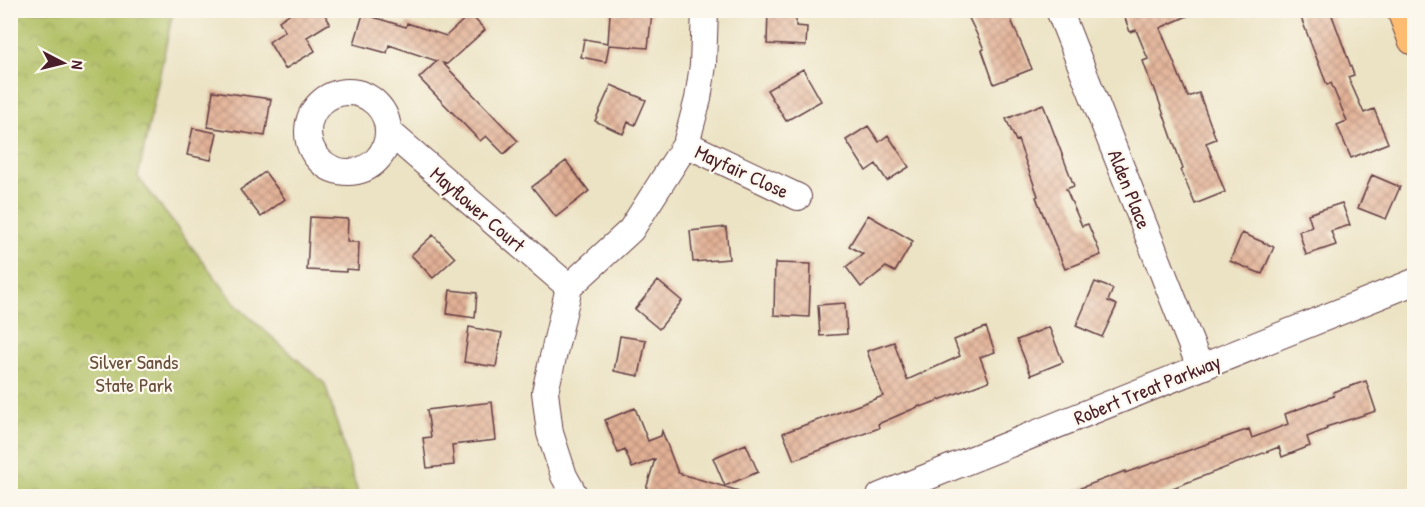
<svg xmlns="http://www.w3.org/2000/svg" width="1425" height="507" font-family="'Patrick Hand',sans-serif">
<style>
.park{fill:url(#park-crowns);stroke:#7c6e46;stroke-width:1.5}
.building{fill:url(#building-cross-hatch)}
.lines{fill:none;stroke-linecap:round;stroke-linejoin:round}
.minor-casing{stroke:#623c42;stroke-width:28}
.major-casing{stroke:#623c42;stroke-width:34}
.minor{stroke:#fff;stroke-width:26}
.major{stroke:#febc70;stroke-width:32}
.labels{text-anchor:middle;dominant-baseline:central;stroke-width:4.5;stroke-linejoin:round;paint-order:stroke}
.street-label{font-size:20px;fill:#4a1f2b;stroke:#fbf7ec}
.park-label{font-size:20px;fill:#684f3b;stroke:#fbf7ec}
</style>
<defs>
<pattern id="park-crowns" width="20" height="18" patternUnits="userSpaceOnUse" patternTransform="scale(1.5)"><rect width="20" height="18" fill="#afbe61"/><path d="M2 6a3 3 0 1 1 6 0M12 15a3 3 0 1 1 6 0" fill="none" stroke="#909a50"/></pattern>
<pattern id="building-cross-hatch" width="8" height="8" patternUnits="userSpaceOnUse" patternTransform="scale(1.5)"><rect width="8" height="8" fill="#e2b195"/><path d="M0 0l8 8M0 8l8-8" fill="none" stroke="#b98f7a"/></pattern>
</defs>
<rect width="100%" height="100%" fill="#fbf7ec"/>
<filter id="ink" filterUnits="userSpaceOnUse"><feTurbulence type="fractalNoise" baseFrequency=".0167" numOctaves="2"/><feDisplacementMap in="SourceGraphic" scale="12" xChannelSelector="R" yChannelSelector="G"/><feConvolveMatrix kernelMatrix="1 2 1 2 8 2 1 2 1" color-interpolation-filters="sRGB"/></filter>
<filter id="wash" filterUnits="userSpaceOnUse"><feTurbulence type="fractalNoise" baseFrequency=".008" numOctaves="4" result="noise"/><feDisplacementMap in="SourceGraphic" scale="24" xChannelSelector="R" yChannelSelector="G"/><feGaussianBlur stdDeviation="1.35" result="paint"/><feColorMatrix in="noise" values="0 0 0 0 0 0 0 0 0 0 0 0 0 0 0 0 0 1.4 0 .05"/><feComposite in="paint" operator="in"/></filter>
<g filter="url(#wash)">
<rect width="100%" height="100%" fill="#ece3c4"/>
<path class="park" d="M10 11H176L173 12 138 177 238 307 325 384 358 493 361 496H11Z"/>
<g id="blocks">
<path class="building" d="M295 10H322L330 23 307 37 315 51 285 69 269 42 285 31 279 21Z
M768 10H796V26L807 27 806 46 767 44Z
M965 10H1007L1032 69 994 84 982 50 984 49Z
M1122 10H1201L1160 28 1188 97 1199 93 1216 139 1206 143 1225 192 1195 204 1181 170 1183 169 1154 87H1152L1143 61 1148 59 1136 30 1130 32Z
M1298 10H1330L1354 75 1348 77 1364 113 1374 109 1388 143 1351 158 1337 125 1347 121 1331 83 1327 85Z
M622 11 652 13 648 48 609 45 606 62 581 57 584 39 608 43 610 13 622 14Z
M363 14 406 27 407 23 446 36 470 14 485 30 447 64 443 63 518 141 504 154 486 136 480 141 419 78 437 61 389 45 387 53 354 44Z
M803 69 821 101 786 121 767 90Z
M611 85 646 100 635 125 628 122 623 134 595 121Z
M213 91 271 99 265 136 208 127Z
M1043 104 1074 186 1066 189 1082 226 1088 224 1101 255 1065 269 1036 197 1038 196 1018 140 1016 141 1006 119Z
M868 126 879 142 888 135 909 167 887 181 876 164 866 171 846 140Z
M193 128 217 133 211 160 187 155Z
M566 161 589 191 556 217 532 187Z
M265 172 285 199 261 217 240 190Z
M1372 175 1400 187 1386 219 1358 208Z
M1342 203 1350 225 1331 231 1336 245 1306 255 1299 231 1312 227 1308 214Z
M868 215 913 241 895 272 886 267 861 287 846 267 863 254 849 246Z
M310 217 348 219 347 242H359L358 270 346 269V272L307 270Z
M726 227 729 259 693 262 690 231Z
M1242 233 1274 247 1262 274 1230 261Z
M433 235 455 258 433 278 411 255Z
M775 263 811 264 809 317 774 315Z
M658 281 682 301 659 329 635 309Z
M1095 282 1113 289 1108 301 1117 305 1102 337 1076 326Z
M450 290 477 293 475 318 447 314Z
M845 303 847 334 820 336 818 305Z
M469 327 502 333 496 367 464 362Z
M986 327 995 352 980 357 989 381 921 407 920 406 878 424 879 428 794 460 783 433 883 396 867 351 894 342 907 380 960 356 954 340Z
M1049 327 1063 362 1031 375 1017 340Z
M620 336 646 340 639 376 614 371Z
M1366 381 1376 411 1326 427 1327 429 1307 437 1310 446 1282 457 1279 447 1152 496H1063L1062 495 1125 471V473L1249 429 1252 438 1288 424 1285 414 1334 396 1333 392Z
M492 402 496 440 452 445 454 465 427 468 423 438 431 437 427 410Z
M635 408 648 441 661 436 662 431 678 473 739 491V496H644L655 459 632 468 625 450 618 453 605 420Z
M746 444 758 472 725 486 713 458Z"/>
</g>
</g>
<g filter="url(#ink)">
<use href="#blocks" fill-opacity="0" stroke="#623c42" stroke-width="1.5"/>
<g class="lines">
<defs>
<path id="minor" d="M1059 10 1200 367
M308 132a40 40 0 1 1 80 0a40 40 0 1 1-80 0Z
M388 131 569 287
M686 144 798 197
M575 496 564 476 550 433 545 392 569 287 631 230 686 144 698 99 703 65 705 10
M880 496 1414 282"/>
<path id="major" d="M1403 10 1414 39"/>
</defs>
<use href="#minor" class="minor-casing"/>
<use href="#major" class="major-casing"/>
<use href="#minor" class="minor"/>
<use href="#major" class="major"/>
</g>
</g>
<g class="labels">
<g class="street-label">
<text transform="translate(742 171) rotate(25)">Mayfair Close</text>
<text transform="translate(1130 189) rotate(68)">Alden Place</text>
<text transform="translate(478 209) rotate(41)">Mayflower Court</text>
<text transform="translate(1147 389) rotate(-22)">Robert Treat Parkway</text>
</g>
<g class="park-label">
<text x="134" y="361">Silver Sands<tspan x="134" dy="23">State Park</tspan></text>
</g>
</g>
<rect width="1425" height="507" fill="none" stroke="#fbf7ec" stroke-width="36"/>
<g transform="translate(63 63) rotate(97)" stroke="#fbf7ec" stroke-width="4.5" paint-order="stroke">
<path d="M0-4.5L10 22L0 15L-10 22Z" fill="#4a1f2b"/>
<text y="-9" font-size="16" font-weight="bold" text-anchor="middle" fill="#4a1f2b">N</text>
</g>
</svg>
